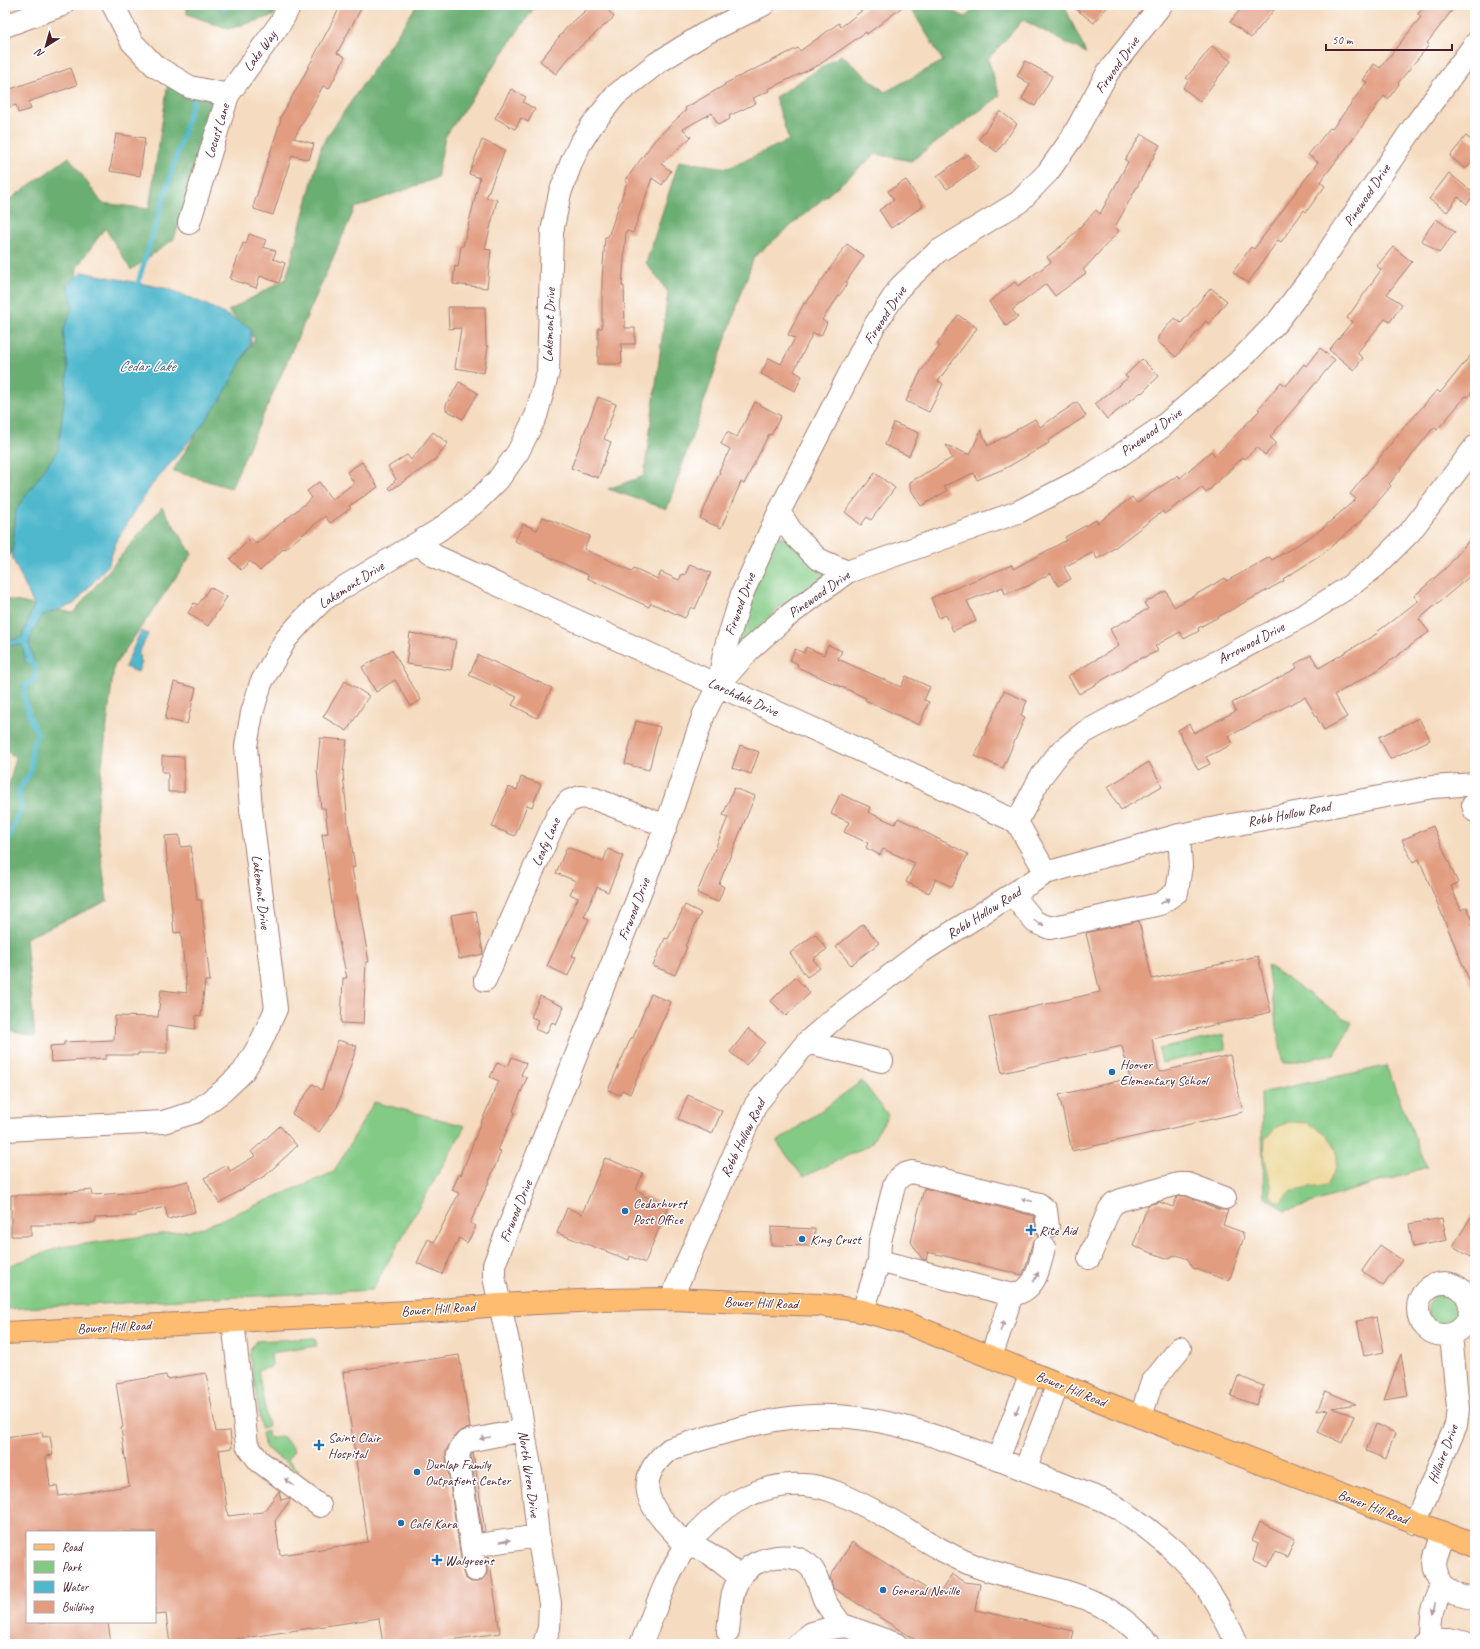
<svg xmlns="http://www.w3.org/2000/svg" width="1480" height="1649" font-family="Caveat,sans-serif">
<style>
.green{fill:#83ca85;stroke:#667458}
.forest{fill:#6aae72;stroke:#5a664e}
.sand{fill:#eeda9e;stroke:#9c7c64}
.water{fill:#4fb8cd;stroke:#4c6c7c}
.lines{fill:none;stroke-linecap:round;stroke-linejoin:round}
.stream{stroke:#4fb8cd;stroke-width:5}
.building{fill:#e29d81}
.minor-casing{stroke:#a07d75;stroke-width:24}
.major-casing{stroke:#a07d75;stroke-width:24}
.minor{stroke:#fff;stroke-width:22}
.major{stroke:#febc70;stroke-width:22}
.oneway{fill:#ae9aa0}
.poi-dot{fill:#1f6fb2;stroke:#fff;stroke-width:1.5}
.labels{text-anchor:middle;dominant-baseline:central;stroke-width:3;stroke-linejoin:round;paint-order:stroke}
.street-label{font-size:14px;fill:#4a1f2b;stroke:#fff}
.poi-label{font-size:14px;fill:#4a1f2b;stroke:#fff;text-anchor:start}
.water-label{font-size:15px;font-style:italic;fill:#4c5c6c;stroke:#fff}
</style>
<rect width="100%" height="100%" fill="#fff"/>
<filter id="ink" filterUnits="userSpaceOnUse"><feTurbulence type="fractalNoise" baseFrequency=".025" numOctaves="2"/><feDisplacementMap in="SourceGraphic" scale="8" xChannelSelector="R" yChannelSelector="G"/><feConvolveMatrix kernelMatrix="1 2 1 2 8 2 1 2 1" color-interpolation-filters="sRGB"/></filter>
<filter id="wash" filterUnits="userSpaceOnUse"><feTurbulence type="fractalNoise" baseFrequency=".012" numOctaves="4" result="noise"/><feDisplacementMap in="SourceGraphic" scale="16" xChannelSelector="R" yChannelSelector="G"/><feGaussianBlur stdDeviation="0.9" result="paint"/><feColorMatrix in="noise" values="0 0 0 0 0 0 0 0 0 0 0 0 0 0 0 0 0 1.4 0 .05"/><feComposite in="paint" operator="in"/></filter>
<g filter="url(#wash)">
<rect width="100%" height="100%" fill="#f5dbbf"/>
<path class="green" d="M775 536 786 537 825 572V576L779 608 739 647 735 643Z
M1267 965 1352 1023 1334 1054 1283 1064Z
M1223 1035 1226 1049 1162 1063 1159 1049Z
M1386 1066 1427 1167 1285 1211 1264 1196 1261 1093Z
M862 1081 888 1115 870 1145 803 1177 777 1142Z
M374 1102 465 1126 372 1290 5 1309V1267L61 1247 199 1229 334 1172Z
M1428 1309a16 16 0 1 1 32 0a16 16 0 1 1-32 0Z
M315 1338 317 1346 271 1353 272 1365 269 1368 258 1370 268 1426 261 1428 250 1355 251 1348 257 1341Z
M268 1431 269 1438 284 1437 294 1451 287 1460 299 1470 297 1471 266 1448 264 1444 262 1433Z"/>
<path class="forest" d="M187 5H279L273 16 228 29 187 14Z
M417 5H536L445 137 437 178 355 208 231 488 173 471 255 339 228 311 286 279 322 144Z
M909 5H936L966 17 976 5H1064L1086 53 1023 20 988 59 1000 96 911 161 876 154 754 257 667 509 608 489 644 476 668 292 646 263 679 161 728 168 789 140 775 97 841 55 885 92 943 61Z
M168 83 222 101 174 239 131 270 105 228 77 267 69 451 5 563V194L10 199 69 157 102 203 149 209Z
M162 507 192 554 114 666 96 816 107 901 26 938 35 1037 5 1029V800L16 757 5 751V599L73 613Z"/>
<path class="sand" d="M1289 1122 1308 1123 1325 1133 1337 1150 1336 1168 1327 1185 1292 1191 1288 1193 1280 1203 1269 1196 1271 1185 1264 1154 1265 1139 1275 1128Z"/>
<path class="water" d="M82 272 169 289 207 305 251 328V343L221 399 197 432 151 486 117 540 108 565 74 604 43 615 34 629 29 643 35 665 25 663V656L22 645H5V643L22 637 34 605 12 557 16 510 58 450 68 369 63 332 73 306 68 286Z
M141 631 148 634 138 655 141 656 139 661 142 662 138 672 125 667Z"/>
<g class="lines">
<path class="stream" d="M224 9 225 5
M138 283 195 95
M5 842 8 840 21 808 19 790 31 772 32 747 38 734 31 721 24 697 26 685 35 680V665"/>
</g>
<g id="blocks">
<path class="building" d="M341 5H363L337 53 345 57 329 89 323 86 294 138 314 144 309 160 292 155 273 215 254 209V204L281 119 280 118 299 85Z
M592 5H604L614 17 573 53 556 74 540 61 567 27Z
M869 5H905L867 34 866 32 819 65 768 89 769 91 753 98 756 103 729 116 730 119 718 125 712 113 683 129 691 137 661 164 671 171 662 185 652 178 633 233 626 231 622 286H624L625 328H635V344H621L622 364H598V328H602V280L605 237H608L627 182 625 181 654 141 686 110 685 108 725 85 724 84 798 48 800 51 839 23 841 27Z
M1071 5H1109L1094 23Z
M1244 5H1278L1251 38 1230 22Z
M1426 5H1456L1427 43 1429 45 1398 83 1399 84 1388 99 1384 96 1350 143 1320 182 1325 186 1306 212 1304 210 1281 242 1278 240 1248 283 1233 272 1251 247 1254 249 1318 162 1308 155 1330 128 1332 129 1367 82 1363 80 1374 64 1380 68 1421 17 1418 14Z
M1212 46 1231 61 1200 101 1183 88 1189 80 1186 78Z
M1025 61 1052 76 1035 106 1022 99 1030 84 1017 76Z
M71 68 77 85 28 102 31 109 18 113 16 105 5 109V91Z
M511 89 526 97 523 102 535 109 528 122 521 118 515 129 495 118Z
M1000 111 1017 124 997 152 979 139Z
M116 134 145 138 140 176 110 171Z
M1141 134 1160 145 1115 227 1119 231 1083 270 1086 273 1055 296 1046 284 1012 310 1018 317 1006 326 989 302 1015 282 1018 286 1051 262 1047 257 1065 243 1096 210 1100 214 1128 162 1125 160Z
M1466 136 1475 143V158L1465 169 1450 156Z
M482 140 505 150 486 198 497 200 485 249 491 250 487 288 453 284 455 266 458 267 461 246H463L480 178 469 174Z
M968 154 978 167 947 189 937 176Z
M1449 173 1475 194 1467 204 1458 197 1447 212 1429 199Z
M906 180 923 206 891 228 879 210 894 200 888 191Z
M1436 219 1455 232 1439 253 1421 240Z
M249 234 266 240 263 247 276 251 273 259 285 263 279 283 260 276 256 288 230 279 243 243 246 244Z
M847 244 864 256 846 282 848 283 822 320 827 323 821 336 813 333 794 371 802 376 795 391 761 374 769 358 781 364 795 338 788 335 804 303H806Z
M1393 247 1412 262 1387 294 1402 304 1390 322 1385 319 1357 353 1363 358 1354 370 1329 350 1352 322 1347 318 1381 270 1377 266Z
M1211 288 1227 301 1209 324 1206 321 1176 357 1158 342V337L1174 318 1181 323Z
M448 307H485L486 346H488L484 373 455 368 461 328 449 329Z
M958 315 977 328 938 381 943 384 929 412 906 401 921 371 940 346 937 344Z
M1320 348 1335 360 1270 437 1276 443 1265 455 1257 447 1245 459 1243 457 1206 493 1202 488 1164 514 1163 511 1105 555 1097 559 1094 552 1064 567 1071 579 1058 586 1051 573 1028 586 1005 594 1003 587 967 601 976 621 953 631 946 615 939 618 931 598 1012 565 1013 569 1067 540 1065 537 1096 520 1098 523 1132 497 1137 503 1178 475 1180 478 1211 451 1215 456 1260 410 1258 409 1281 382 1286 386 1304 364 1306 366Z
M1475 350V388L1468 397 1466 396 1437 430 1434 427 1389 484 1391 486 1362 520 1320 556 1283 579 1284 581 1198 628 1199 631 1184 639 1180 632 1155 646 1158 651 1135 661 1079 694 1068 676 1119 646 1110 629 1148 609 1144 603 1166 591 1174 607 1225 578 1227 581 1270 557 1272 560 1318 532 1356 499 1350 494 1409 421H1410L1437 390 1440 393Z
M1142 359 1159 376 1142 393 1141 392 1107 419 1095 404 1128 378 1125 376Z
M459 382 478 393 463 419 446 410V405Z
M598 397 616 404 604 439 611 442 598 478 571 468Z
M755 402 781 416 771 435 769 434 744 484 741 482 721 528 700 519 720 472 719 471 730 449 721 444 727 432 737 437Z
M1077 402 1086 416 1048 441 1049 443 1006 468 977 480 974 473 944 486 947 491 921 506 910 488V482L952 458 946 445 970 455 981 430 988 446 1035 419 1040 427Z
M894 423 919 433 909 456 885 445Z
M433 432 448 443 434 461 391 490 389 488 396 479 388 467 407 455 411 460Z
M362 462 378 487 349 506 351 508 330 523 325 516 285 549 284 548 260 571 250 561 241 570 230 559 251 538 256 544 312 498 307 491 319 482 332 500 354 483 347 472Z
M875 473 895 488 871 520 867 517 861 525 845 512Z
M543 517 590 536 584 549 632 571 634 568 658 579 661 572 679 580 682 574 685 575 690 564 711 573 695 609 691 607 685 618 651 603 649 607 587 578 588 575 515 541 523 524 537 530Z
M1475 533V572L1419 619 1429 632 1378 670 1334 695 1347 717 1324 730 1305 697 1229 736 1233 744 1206 757 1210 764 1198 770 1178 730 1189 724 1194 733 1236 711 1232 703 1297 668 1295 664 1311 655 1319 668 1378 633 1377 632 1418 601 1414 596 1448 566Z
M210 587 227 597 208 626 188 613 194 603 198 605Z
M410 633 456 640 451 670 406 664Z
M828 645 842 651 838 659 901 687 906 676 930 687 924 700 929 702 919 725 865 700 866 698 797 667 798 664 790 660 795 649 804 653 806 647 824 655Z
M392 650 421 700 411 706 395 680 376 692 362 667Z
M478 655 552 688 537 718 512 705 517 697 469 675Z
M345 681 369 696 347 731 323 717Z
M174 682 196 688 187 724 165 719Z
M1004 691 1027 701 1021 715 1025 717 1003 768 975 756Z
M1419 718 1430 740 1390 759 1379 737Z
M636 721 660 727 649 770 625 764Z
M320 738 347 740 343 774 348 823 355 867 352 868 369 962H366L363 1024 341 1023 343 978H347L334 918 322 834 328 833 325 808H321L317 770Z
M740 745 759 752 751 774 732 768Z
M162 756 184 757V792H168V772H162Z
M1149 762 1162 786 1121 810 1107 787Z
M521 777 541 784 532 807 527 805 515 836 492 827 508 787 517 790Z
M734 788 755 796 719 884 724 887 718 902 697 893 728 817 723 815Z
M840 794 870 807 868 812 895 824 898 818 919 828V829L968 854 952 887 936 879 929 893 906 882 915 863 883 849 880 855 866 848 868 843 844 832 849 822 831 814Z
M1433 826 1458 883 1451 886 1461 910 1467 907 1474 923 1471 924 1475 934V994L1419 859 1413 862 1402 840Z
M179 835 181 847 191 846 197 900H201L210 981H205L201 1016 196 1015 195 1029 167 1025V1053H138V1055H106V1059L51 1062 50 1046 64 1045V1042L114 1040 115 1016 158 1017 161 990 187 993 181 932 174 933 165 836Z
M567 847 603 862 608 849 623 856 608 892 597 887 584 917 589 919 572 956 576 957 568 976 547 966 578 898 570 894 576 881 556 873Z
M685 905 701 913 685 946 687 947 675 975 653 966 665 938 668 939Z
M476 911 483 953V954L459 959 451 915Z
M1139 921 1152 979 1258 956 1271 1012 1152 1039 1159 1072 1230 1055 1243 1112 1072 1151 1059 1095 1130 1078 1122 1046 1002 1073 989 1017 1100 992 1086 933Z
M863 924 879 943 851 965 836 947Z
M815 934 827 949 813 959 820 968 807 977 790 953Z
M795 977 810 993 786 1016 771 1001Z
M651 994 671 1002 630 1094 622 1090 620 1095 608 1090 631 1038H633Z
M540 996 564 1007 556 1024 552 1022 546 1034 535 1029 538 1020 531 1017Z
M748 1029 765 1042 746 1065 730 1052Z
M338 1040 357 1046 337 1107 319 1132 292 1114 313 1084 322 1090Z
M512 1057 526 1063 521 1075 527 1078 513 1111 515 1112 498 1150 501 1151 488 1184 470 1223 476 1226 467 1243 459 1238 442 1274 417 1263 428 1239 434 1242 459 1193 452 1190 459 1174 461 1175 480 1125 499 1081 490 1077 497 1063 508 1067Z
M688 1095 722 1111 712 1134 678 1119Z
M280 1126 297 1146 266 1175 219 1203 204 1178 227 1165 230 1171 255 1156 251 1152Z
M605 1158 643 1173 636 1190 643 1193 642 1195 668 1206 645 1263 630 1256 629 1260 557 1233 567 1208 582 1214Z
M188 1181 195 1212 168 1219 165 1207 136 1214V1216L95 1218V1223L67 1225H31V1236H11V1195H41L92 1190 93 1195 142 1192Z
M924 1188 1034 1216 1036 1229 1039 1236 1035 1239 1032 1244 1026 1266 1022 1275 928 1252 926 1260 922 1259 911 1242Z
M1180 1196H1186L1221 1210H1228L1223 1225 1242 1232 1244 1237 1229 1281 1193 1268 1188 1259 1177 1255 1169 1259 1133 1246 1148 1205 1159 1202 1173 1207 1177 1197Z
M1475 1210V1260L1453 1246Z
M1442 1218 1447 1240 1413 1247 1409 1224Z
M771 1227 815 1229 814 1246 771 1245Z
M1380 1245 1402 1260 1383 1286 1362 1271Z
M1377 1317 1384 1352 1364 1356 1357 1321Z
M1401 1354 1408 1396 1384 1400Z
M459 1355 470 1428 460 1431 453 1438 446 1451V1457L463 1572 465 1578 471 1582H477L482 1580 487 1574 486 1557 489 1556 500 1633 420 1644H383L379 1618 203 1644H170L166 1614 155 1615V1532H27V1622H108L111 1644H5V1437L42 1432 43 1437 50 1436 53 1455 46 1456 50 1487 57 1486 59 1496 129 1486 121 1428 123 1427 116 1383 166 1375 167 1379 206 1373 216 1432 230 1431 232 1448 219 1450 228 1516 263 1512 279 1491 281 1500 289 1498 290 1500 275 1521 280 1555 368 1542 343 1372Z
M1238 1376 1264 1386 1256 1405 1231 1396Z
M1326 1391 1356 1404 1332 1408 1354 1416 1342 1443 1318 1432 1328 1409 1317 1411Z
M1376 1424 1395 1433 1386 1459 1366 1451Z
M473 1453 485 1531 482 1532 471 1456Z
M1260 1522 1295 1539 1287 1557 1275 1552 1268 1567 1253 1560 1258 1544 1252 1541Z
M852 1542 938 1596 952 1574 964 1582 980 1584 975 1610 1074 1631 1071 1644H922L833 1588 830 1577Z"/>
</g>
</g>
<g filter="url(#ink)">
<use href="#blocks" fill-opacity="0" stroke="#a07d75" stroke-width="1"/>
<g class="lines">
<defs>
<path id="minor" d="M113 5 132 42 155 66 190 87 228 95 189 223
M5 26 62 5
M228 95 281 22 290 5
M779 512 794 535 818 559 847 572
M418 544 435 556 1017 822 1046 873
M718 686 750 649 785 618 847 572 1018 512 1092 474 1162 427 1239 361 1278 321 1311 277 1413 128 1475 44
M1475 803 1473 805 1475 811
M1017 822 1040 778 1060 752 1085 732 1308 613 1347 588 1376 566 1410 532 1475 447
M1013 895 1035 922 1050 928 1160 904 1177 892 1181 866 1179 835
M485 980 558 814 569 801 581 797 595 799 666 826
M807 1042 882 1061
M5 1130 163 1122 195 1112 223 1091 243 1072 260 1044 276 1009 251 809 246 746 252 713 261 683 286 639 303 620 324 599 439 530 476 502 498 480 518 452 536 416 548 372 552 232 560 193 572 161 580 144 592 125 616 95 657 63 704 34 763 5
M1044 1247C1039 1268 1037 1290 1012 1295L879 1261 880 1241 894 1186C897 1178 902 1174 912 1172L1039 1204 1046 1210 1048 1227
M1089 1258 1109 1210 1114 1203 1121 1200 1178 1184H1188L1225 1198
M1418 1309a26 26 0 1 1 52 0a26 26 0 1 1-52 0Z
M671 1299 756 1104 807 1042 837 1016 921 952 1046 873 1179 835 1433 787 1475 784
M863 1311 879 1261
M233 1321 247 1445 259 1461 320 1506
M991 1357 1012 1295
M1141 1417 1151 1384 1180 1348
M998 1459 1031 1373
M1025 1470 1058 1384
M1415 1523 1456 1425 1458 1408 1451 1335
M472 1546 538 1536
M475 1570 458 1455 461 1447 468 1441 523 1430
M739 1576C728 1568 716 1557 704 1551 699 1548 691 1548 686 1545 681 1541 676 1534 671 1529 644 1502 636 1476 670 1449 723 1433 774 1414 830 1416 895 1417 955 1443 1015 1466 1036 1474 1056 1482 1076 1490 1086 1494 1097 1497 1107 1502 1130 1514 1154 1533 1173 1550 1202 1575 1222 1610 1237 1644
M1443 1586 1452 1592 1475 1598
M728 1632C732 1598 730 1567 771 1558 782 1555 796 1556 806 1563 818 1571 819 1589 825 1601 830 1610 837 1618 842 1626
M1431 1640H1449L1464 1644
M544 1644 549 1628 550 1603 538 1536 532 1478 509 1346 494 1277V1265L666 826 704 714 718 686 725 649 742 594 779 512 873 328 900 287 937 252 1019 202 1048 172 1072 138 1108 72 1161 5
M641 1644C655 1611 666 1576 686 1546 689 1541 694 1537 698 1532 726 1503 763 1482 804 1485 826 1486 848 1497 867 1507 905 1526 938 1552 978 1567 1040 1589 1103 1588 1148 1644
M798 1644 812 1633 830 1628 846 1626 896 1644
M1424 1644 1431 1640C1431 1616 1432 1608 1443 1586 1428 1566 1435 1555 1443 1534"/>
<path id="major" d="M5 1333 428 1311 499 1305 598 1300 671 1299 821 1305 863 1311 906 1323 1141 1417 1475 1545"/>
</defs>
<use href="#minor" class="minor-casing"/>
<use href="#major" class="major-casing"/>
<use href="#minor" class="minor"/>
<use href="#major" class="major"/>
</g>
<defs><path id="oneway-solid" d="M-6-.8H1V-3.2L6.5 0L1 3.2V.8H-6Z"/></defs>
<g class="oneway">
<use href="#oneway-solid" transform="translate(1165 901) rotate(-33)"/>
<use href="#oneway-solid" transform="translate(1039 923) rotate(28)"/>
<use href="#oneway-solid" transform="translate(1027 1200) rotate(-166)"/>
<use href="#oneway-solid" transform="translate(1036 1277) rotate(-64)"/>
<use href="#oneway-solid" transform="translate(1002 1326) rotate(-71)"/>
<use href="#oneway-solid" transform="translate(1017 1410) rotate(111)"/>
<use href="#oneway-solid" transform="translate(485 1438) rotate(168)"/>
<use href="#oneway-solid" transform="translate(289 1482) rotate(-143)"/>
<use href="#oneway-solid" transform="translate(505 1541) rotate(-9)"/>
<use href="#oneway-solid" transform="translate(1434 1608) rotate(104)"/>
</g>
</g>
<g class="poi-dot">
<circle cx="1112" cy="1072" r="4"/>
<circle cx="625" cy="1211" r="4"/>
<path d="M1029 1224h4v4h4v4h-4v4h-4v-4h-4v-4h4z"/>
<circle cx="802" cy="1239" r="4"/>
<path d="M317 1439h4v4h4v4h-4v4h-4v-4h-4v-4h4z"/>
<circle cx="417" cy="1472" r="4"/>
<circle cx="401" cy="1523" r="4"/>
<path d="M435 1554h4v4h4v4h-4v4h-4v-4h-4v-4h4z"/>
<circle cx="883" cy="1590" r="4"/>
</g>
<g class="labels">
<g class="street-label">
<text transform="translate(260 51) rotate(-54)">Lake Way</text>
<text transform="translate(1117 65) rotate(-55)">Firwood Drive</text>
<text transform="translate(217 131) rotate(-73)">Locust Lane</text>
<text transform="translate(1367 195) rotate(-56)">Pinewood Drive</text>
<text transform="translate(885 315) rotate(-57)">Firwood Drive</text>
<text transform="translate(549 325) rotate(-88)">Lakemont Drive</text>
<text transform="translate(1151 432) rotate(-36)">Pinewood Drive</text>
<text transform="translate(351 585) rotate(-33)">Lakemont Drive</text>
<text transform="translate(819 594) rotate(-35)">Pinewood Drive</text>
<text transform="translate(740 604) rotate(-70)">Firwood Drive</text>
<text transform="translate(1251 643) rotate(-28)">Arrowood Drive</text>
<text transform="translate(743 697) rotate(24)">Larchdale Drive</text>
<text transform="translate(1289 814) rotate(-11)">Robb Hollow Road</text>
<text transform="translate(546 842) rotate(-66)">Leafy Lane</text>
<text transform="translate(261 892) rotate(83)">Lakemont Drive</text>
<text transform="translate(634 909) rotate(-69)">Firwood Drive</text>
<text transform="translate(984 913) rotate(-32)">Robb Hollow Road</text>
<text transform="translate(743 1138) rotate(-64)">Robb Hollow Road</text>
<text transform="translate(516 1211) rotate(-68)">Firwood Drive</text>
<text transform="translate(761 1303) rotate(2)">Bower Hill Road</text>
<text transform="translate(438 1309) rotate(-4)">Bower Hill Road</text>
<text transform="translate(114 1327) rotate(-3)">Bower Hill Road</text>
<text transform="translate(1071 1389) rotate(22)">Bower Hill Road</text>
<text transform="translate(1443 1454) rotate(-69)">Hillaire Drive</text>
<text transform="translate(529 1474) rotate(82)">North Wren Drive</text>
<text transform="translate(1373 1507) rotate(21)">Bower Hill Road</text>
</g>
<g class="poi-label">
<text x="1120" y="1064">Hoover<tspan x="1120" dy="16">Elementary School</tspan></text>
<text x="633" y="1203">Cedarhurst<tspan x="633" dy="16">Post Office</tspan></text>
<text x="1039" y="1230">Rite Aid</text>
<text x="810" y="1239">King Crust</text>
<text x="328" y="1437">Saint Clair<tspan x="328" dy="16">Hospital</tspan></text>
<text x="425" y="1464">Dunlap Family<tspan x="425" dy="16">Outpatient Center</tspan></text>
<text x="409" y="1523">Café Kara</text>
<text x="445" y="1560">Walgreens</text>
<text x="891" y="1590">General Neville</text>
</g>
<g class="water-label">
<text x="147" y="366">Cedar Lake</text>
</g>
</g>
<rect width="1480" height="1649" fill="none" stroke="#fff" stroke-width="20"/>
<rect x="26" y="1531" width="130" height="92" fill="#ffffff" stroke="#b7a5aa"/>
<rect x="34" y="1544" width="20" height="6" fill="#febc70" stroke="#b7a5aa"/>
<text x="62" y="1551" font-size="12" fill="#4a1f2b">Road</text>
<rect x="34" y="1561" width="20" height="12" fill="#83ca85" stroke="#b7a5aa"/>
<text x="62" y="1571" font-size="12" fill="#4a1f2b">Park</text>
<rect x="34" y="1581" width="20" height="12" fill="#4fb8cd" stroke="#b7a5aa"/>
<text x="62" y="1591" font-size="12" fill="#4a1f2b">Water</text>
<rect x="34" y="1601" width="20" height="12" fill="#e29d81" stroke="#b7a5aa"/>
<text x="62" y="1611" font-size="12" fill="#4a1f2b">Building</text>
<g transform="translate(46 46) rotate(217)" stroke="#ffffff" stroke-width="3" paint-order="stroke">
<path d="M0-3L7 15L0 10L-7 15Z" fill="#4a1f2b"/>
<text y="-6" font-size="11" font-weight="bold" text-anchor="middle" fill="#4a1f2b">N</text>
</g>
<path d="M1326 44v6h126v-6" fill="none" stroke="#4a1f2b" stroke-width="2"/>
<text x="1332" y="44" font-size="12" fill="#4a1f2b" stroke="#ffffff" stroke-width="3" paint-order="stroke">50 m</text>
</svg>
